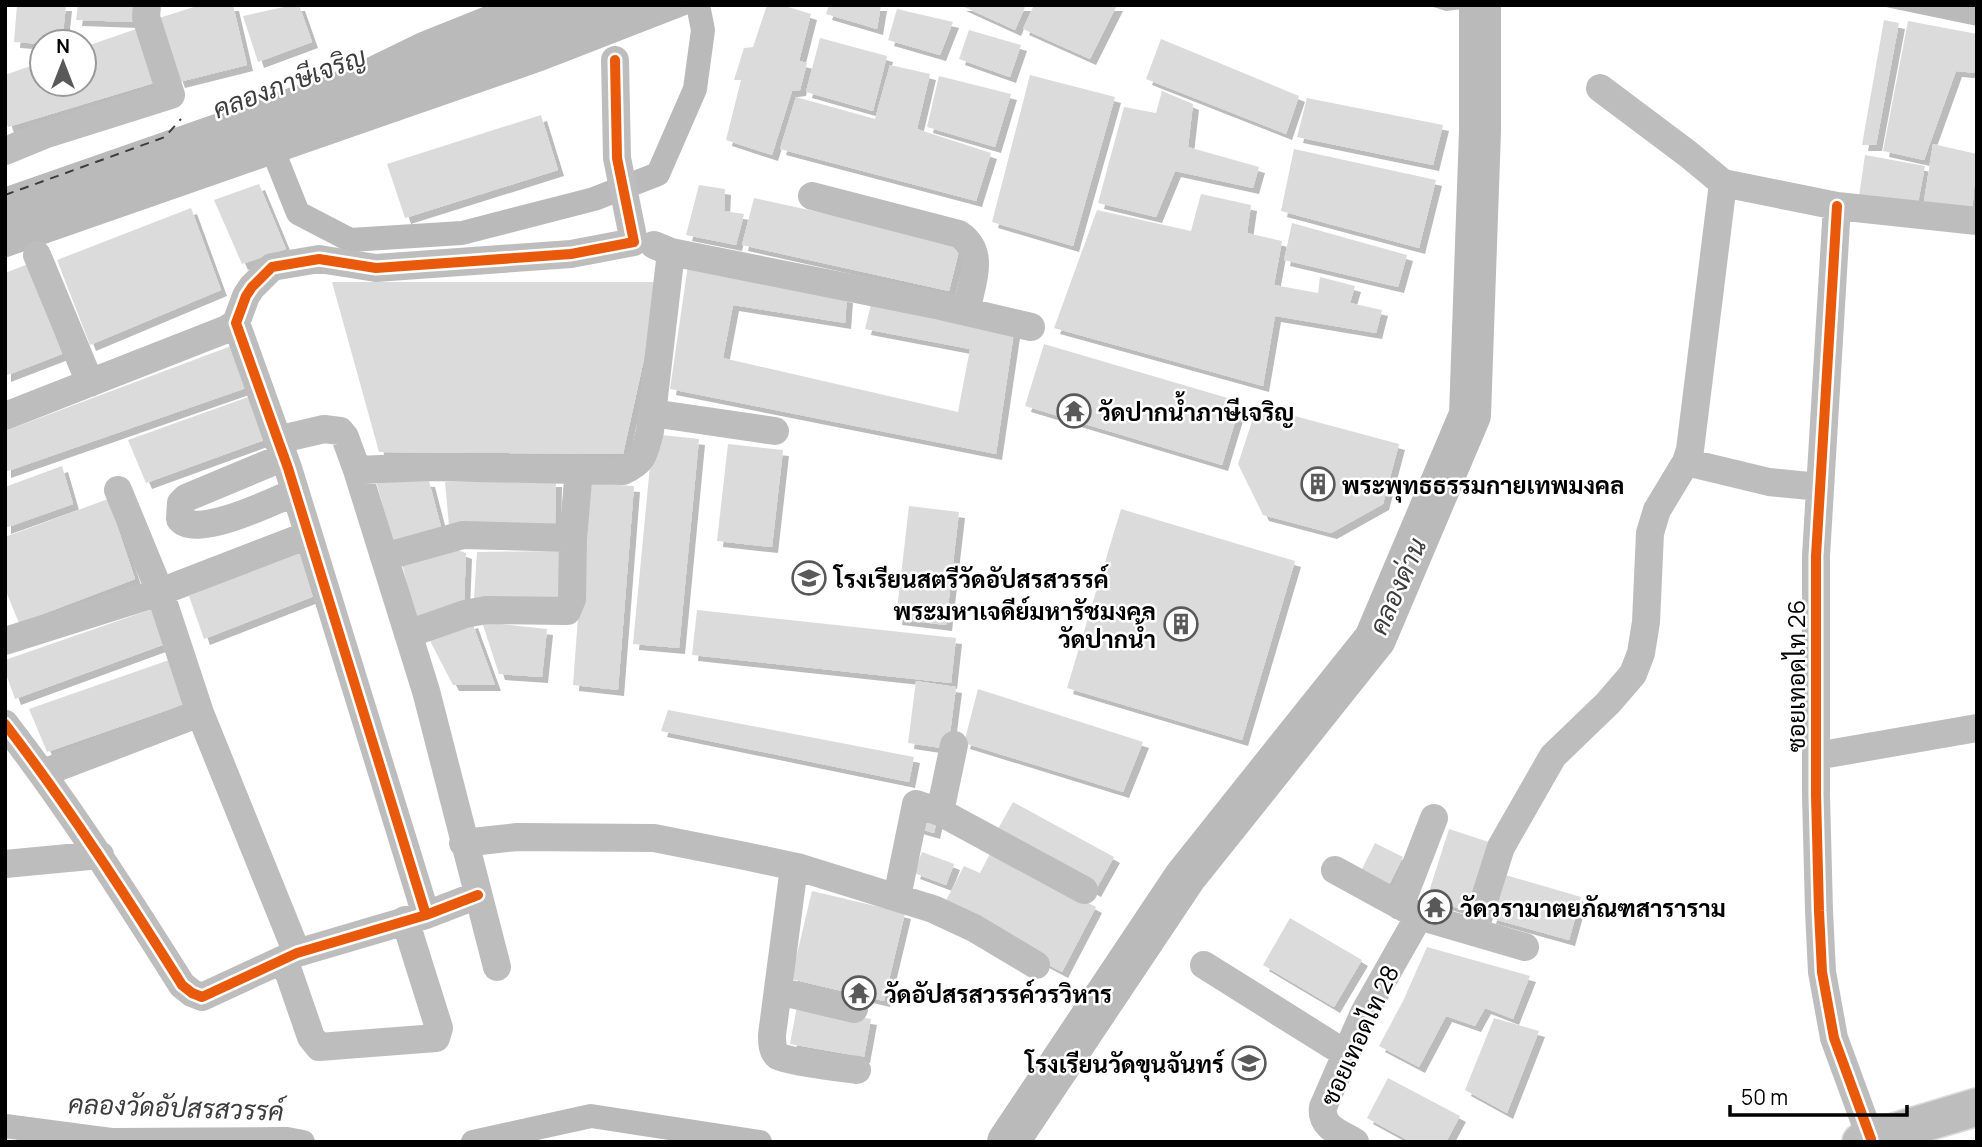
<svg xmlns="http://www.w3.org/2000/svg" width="1982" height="1147" font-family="Manrope,Sarabun,sans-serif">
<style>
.water{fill:#bababa}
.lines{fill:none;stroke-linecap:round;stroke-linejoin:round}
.canal{stroke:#bababa;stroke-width:24}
.river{stroke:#bababa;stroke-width:42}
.ferry{stroke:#3d3d3d;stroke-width:2;stroke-dasharray:9 7;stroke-linecap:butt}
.building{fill:#dbdbdb;filter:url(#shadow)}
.major-casing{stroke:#dbdbdb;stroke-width:40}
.minor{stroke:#bdbdbd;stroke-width:28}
.major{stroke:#bdbdbd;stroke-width:37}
.cycleway-casing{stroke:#fff;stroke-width:15}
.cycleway{stroke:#e8590c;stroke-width:10}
.labels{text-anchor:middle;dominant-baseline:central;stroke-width:5;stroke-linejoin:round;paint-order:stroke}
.poi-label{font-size:24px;font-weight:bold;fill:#000;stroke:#fff;text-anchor:start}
.street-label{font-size:24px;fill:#000;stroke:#fff}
.water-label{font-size:26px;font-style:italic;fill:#3d3d3d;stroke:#fff}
</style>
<defs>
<filter id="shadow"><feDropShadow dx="6" dy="6" stdDeviation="0" flood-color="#0004"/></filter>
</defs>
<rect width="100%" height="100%" fill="#fff"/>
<path class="water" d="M488 5H712L545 70 5 258V187L346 68 418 33Z
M1427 5H1496L1446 11Z
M1876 5H1977V26Z"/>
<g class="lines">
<path class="canal" d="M266 133 298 213 350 240 462 233 594 199 658 174 695 89 703 30 698 5
M5 1126 111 1140 287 1139 303 1142
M473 1142 591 1116 760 1142"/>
<path class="river" d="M1008 1142 1185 877 1375 639 1470 415 1480 131V5"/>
<path class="ferry" d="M5 195 165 137 181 119"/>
</g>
<path class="building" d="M17 5H66L62 42H42V44L14 42Z
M78 5H135L133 22 76 20Z
M200 5H233L247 65 179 82 156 19Z
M293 5H299L312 42 258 62 243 16Z
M767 5H782L811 14 799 61 807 63 800 90 792 91 772 155 726 140 741 80H734L744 48 753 47Z
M829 5H881L877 29 826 14Z
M960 5H1026L1015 30Z
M1034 5H1117L1090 59 1023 29Z
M897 9 953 22 940 55 888 40Z
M1884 20 1899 23 1876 145H1862Z
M1908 21 1977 34V73L1956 71 1924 160 1883 151Z
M139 28 157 82 8 127 5 118V75L42 62V84H84V47Z
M969 30 1021 45 1010 77 959 59Z
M820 38 887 56 873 111 806 92Z
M1161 39 1299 96 1286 134 1146 79Z
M890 65 930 74 917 129 991 153 976 201 780 149 796 97 875 119Z
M1030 75 1115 97 1073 246 992 222Z
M939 76 1011 94 995 147 927 127Z
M1162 91 1193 104 1188 147 1259 167 1253 188 1175 171 1156 217 1098 203 1124 107 1156 113Z
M1307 98 1443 125 1433 165 1297 137Z
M541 115 558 170 405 218 387 164Z
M1933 144 1977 154 1972 212 1923 207Z
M1294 149 1436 180 1419 248 1281 211Z
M1865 155 1925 166 1917 208 1858 203Z
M259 184 286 249 242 264 214 200Z
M699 185 725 189 724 211 744 214 736 245 686 235Z
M1201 194 1251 205 1247 233 1282 241 1274 285 1318 293 1320 277 1355 286 1350 303 1382 310 1376 333 1275 316 1263 386 1054 328 1097 210 1191 231Z
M754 198 961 243 949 291 742 245Z
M191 208 221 290 90 345 57 260Z
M1292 223 1407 255 1398 287 1284 260Z
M28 264 62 354 5 376V273Z
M688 265 847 297 845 323 733 305 723 358 958 412 970 349 865 329 872 300 1014 332 996 454 670 389Z
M332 282H661L623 454 379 452Z
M1044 344 1241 402 1222 465 1025 406Z
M231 346 246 388 5 472V431Z
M251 396 267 439 146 483 128 440Z
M1257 406 1399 444 1383 504 1331 533 1263 515 1238 464Z
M653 434 699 439 679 648 633 644Z
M728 444 783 450 772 547 717 541Z
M62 466 73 504 5 528V487Z
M375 478 429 481 442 531 394 545Z
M556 481 555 528 449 526 445 482Z
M588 483 634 486 618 690 573 685Z
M108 499 135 579 19 623 5 589V537Z
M909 506 959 512 946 625 896 619Z
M1121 509 1295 561 1242 740 1067 688Z
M449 547 466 553 464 604 416 622 402 563Z
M302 551 317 595 204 639 189 596Z
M559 551 558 602 474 599 477 552Z
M155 608 168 643 15 699 5 671V660Z
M697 610 956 638 951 683 692 655Z
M472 622 495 685H453L429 639Z
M482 622 547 629 542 677 499 674Z
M169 660 185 704 47 752 29 709Z
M916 681 956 687 948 749 908 743Z
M978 689 1143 742 1123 792 964 743Z
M668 710 914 757 909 782 661 731Z
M1013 802 1114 857 1095 891 994 836Z
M922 811 938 816 934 833 917 828Z
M1449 829 1492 843 1470 912 1427 898Z
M1375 843 1403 857 1389 885 1361 871Z
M922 852 954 864 946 885 914 873Z
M991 852 1096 907 1062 972 942 908 964 866 980 873Z
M1502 874 1581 897 1569 940 1490 918Z
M812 891 905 913 884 1001 791 979Z
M1290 918 1362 960 1334 1007 1263 965Z
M1427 947 1530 976 1513 1019 1485 1008 1475 1026 1446 1016 1419 1067 1379 1046 1403 1001Z
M797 1006 871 1019 864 1057 790 1044Z
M1494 1018 1539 1031 1507 1113 1465 1090Z
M1388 1078 1460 1116 1446 1142H1411L1367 1118Z"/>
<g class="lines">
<defs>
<path id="major" d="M1861 1142 1977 1107"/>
</defs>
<use href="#major" class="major-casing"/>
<path class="minor" d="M1600 88 1688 154 1723 183 1837 206 1977 221
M5 151 44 135 171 95 146 17 147 5
M812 196 959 234C987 253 971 284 966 312
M1837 206 1816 556V795L1819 911 1822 972 1834 1038 1871 1139
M654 245 671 252 941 306 1031 327
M37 255 90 383
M652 413 775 431
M5 416 227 329 236 323
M277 440 324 429 340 431 345 437 357 470 426 691 497 967
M284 457 186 498 181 503 180 519C196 539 274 501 295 492
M1686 462 1769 482 1820 487
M357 470 430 467 623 471C645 461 644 453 650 431L671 252
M118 490 160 592 200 713 297 953
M384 557 463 535 573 538
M408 634 465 614 486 610 567 611 572 599 573 538 579 469
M5 641 160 592 308 535
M5 724C69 807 126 896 182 985L192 993 202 997 297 953 426 915 478 895
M1816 756 1977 728
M43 773 200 713
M940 812 954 745
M463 843 517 837 654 838 745 856 801 868 933 909 974 928 1036 965
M5 864 100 855
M794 867 772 1035C772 1042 772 1052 778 1056 789 1062 841 1068 857 1070
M1335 870 1419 916 1525 947
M897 897 916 804 940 812 1084 890
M1400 906 1434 818
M426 915 288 468 236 323 246 296 252 287 272 267 319 259 376 268 571 254 634 242 617 158 615 60
M1474 932 1501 847 1553 756 1608 703 1633 674 1641 653 1646 622 1650 533 1657 510 1686 462 1690 450 1723 183
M284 959 311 1037 319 1047 436 1038 439 1028 405 920
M1204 965 1346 1054
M778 991 854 1009
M1355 1142C1340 1133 1320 1127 1323 1107L1364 1013 1419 916"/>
<use href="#major" class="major"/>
<defs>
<path id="cycleway" d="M1837 206 1816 556V795L1819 911 1822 972 1834 1038 1871 1139
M5 724C69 807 126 896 182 985L192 993 202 997 297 953 426 915 478 895
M426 915 288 468 236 323 246 296 252 287 272 267 319 259 376 268 571 254 634 242 617 158 615 60"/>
</defs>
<use href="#cycleway" class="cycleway-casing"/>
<use href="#cycleway" class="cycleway"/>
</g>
<defs>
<symbol id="temple-ring" viewBox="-11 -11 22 22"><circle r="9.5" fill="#fff" stroke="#595959" stroke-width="1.5"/><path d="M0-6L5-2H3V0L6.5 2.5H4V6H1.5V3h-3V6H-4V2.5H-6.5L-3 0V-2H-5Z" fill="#595959"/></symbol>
<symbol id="building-ring" viewBox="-11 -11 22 22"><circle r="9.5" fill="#fff" stroke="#595959" stroke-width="1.5"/><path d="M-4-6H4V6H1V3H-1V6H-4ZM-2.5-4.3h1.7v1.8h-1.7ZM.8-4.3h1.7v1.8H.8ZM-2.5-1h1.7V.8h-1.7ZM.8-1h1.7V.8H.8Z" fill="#595959"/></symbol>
<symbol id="school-ring" viewBox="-11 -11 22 22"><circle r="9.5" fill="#fff" stroke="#595959" stroke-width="1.5"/><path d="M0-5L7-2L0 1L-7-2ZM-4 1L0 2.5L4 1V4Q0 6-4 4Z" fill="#595959"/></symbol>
</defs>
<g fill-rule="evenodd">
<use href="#temple-ring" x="1055" y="392" width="38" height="38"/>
<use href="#building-ring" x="1299" y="465" width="38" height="38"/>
<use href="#school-ring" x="790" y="559" width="38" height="38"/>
<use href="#building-ring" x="1162" y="605" width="38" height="38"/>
<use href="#temple-ring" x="1416" y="888" width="38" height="38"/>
<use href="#temple-ring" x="840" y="974" width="38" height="38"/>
<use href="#school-ring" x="1230" y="1044" width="38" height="38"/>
</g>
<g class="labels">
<g class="poi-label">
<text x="1098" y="411">วัดปากน้ำภาษีเจริญ</text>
<text x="1342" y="484">พระพุทธธรรมกายเทพมงคล</text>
<text x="834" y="578">โรงเรียนสตรีวัดอัปสรสวรรค์</text>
<text x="1156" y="610" text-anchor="end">พระมหาเจดีย์มหารัชมงคล<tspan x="1156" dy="28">วัดปากน้ำ</tspan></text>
<text x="1460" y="907">วัดวรามาตยภัณฑสาราราม</text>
<text x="884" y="993">วัดอัปสรสวรรค์วรวิหาร</text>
<text x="1224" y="1063" text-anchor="end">โรงเรียนวัดขุนจันทร์</text>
</g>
<g class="street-label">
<text transform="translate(1795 676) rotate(-90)">ซอยเทอดไท 26</text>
<text transform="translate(1359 1035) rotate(-65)">ซอยเทอดไท 28</text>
</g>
<g class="water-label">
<text transform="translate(289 82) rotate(-20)">คลองภาษีเจริญ</text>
<text transform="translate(1397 586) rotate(-66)">คลองด่าน</text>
<text transform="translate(176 1107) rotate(2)">คลองวัดอัปสรสวรรค์</text>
</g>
</g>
<rect width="1982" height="1147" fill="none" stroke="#000000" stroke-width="14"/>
<g transform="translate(63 63)"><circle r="33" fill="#ffffff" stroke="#999999" stroke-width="2"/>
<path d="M0-5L12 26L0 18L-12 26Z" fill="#595959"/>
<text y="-10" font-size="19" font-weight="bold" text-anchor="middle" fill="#000000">N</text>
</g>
<path d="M1730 1105v10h177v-10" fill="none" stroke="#000000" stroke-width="3.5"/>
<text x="1741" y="1105" font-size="21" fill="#000000" stroke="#ffffff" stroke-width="5" paint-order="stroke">50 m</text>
</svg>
